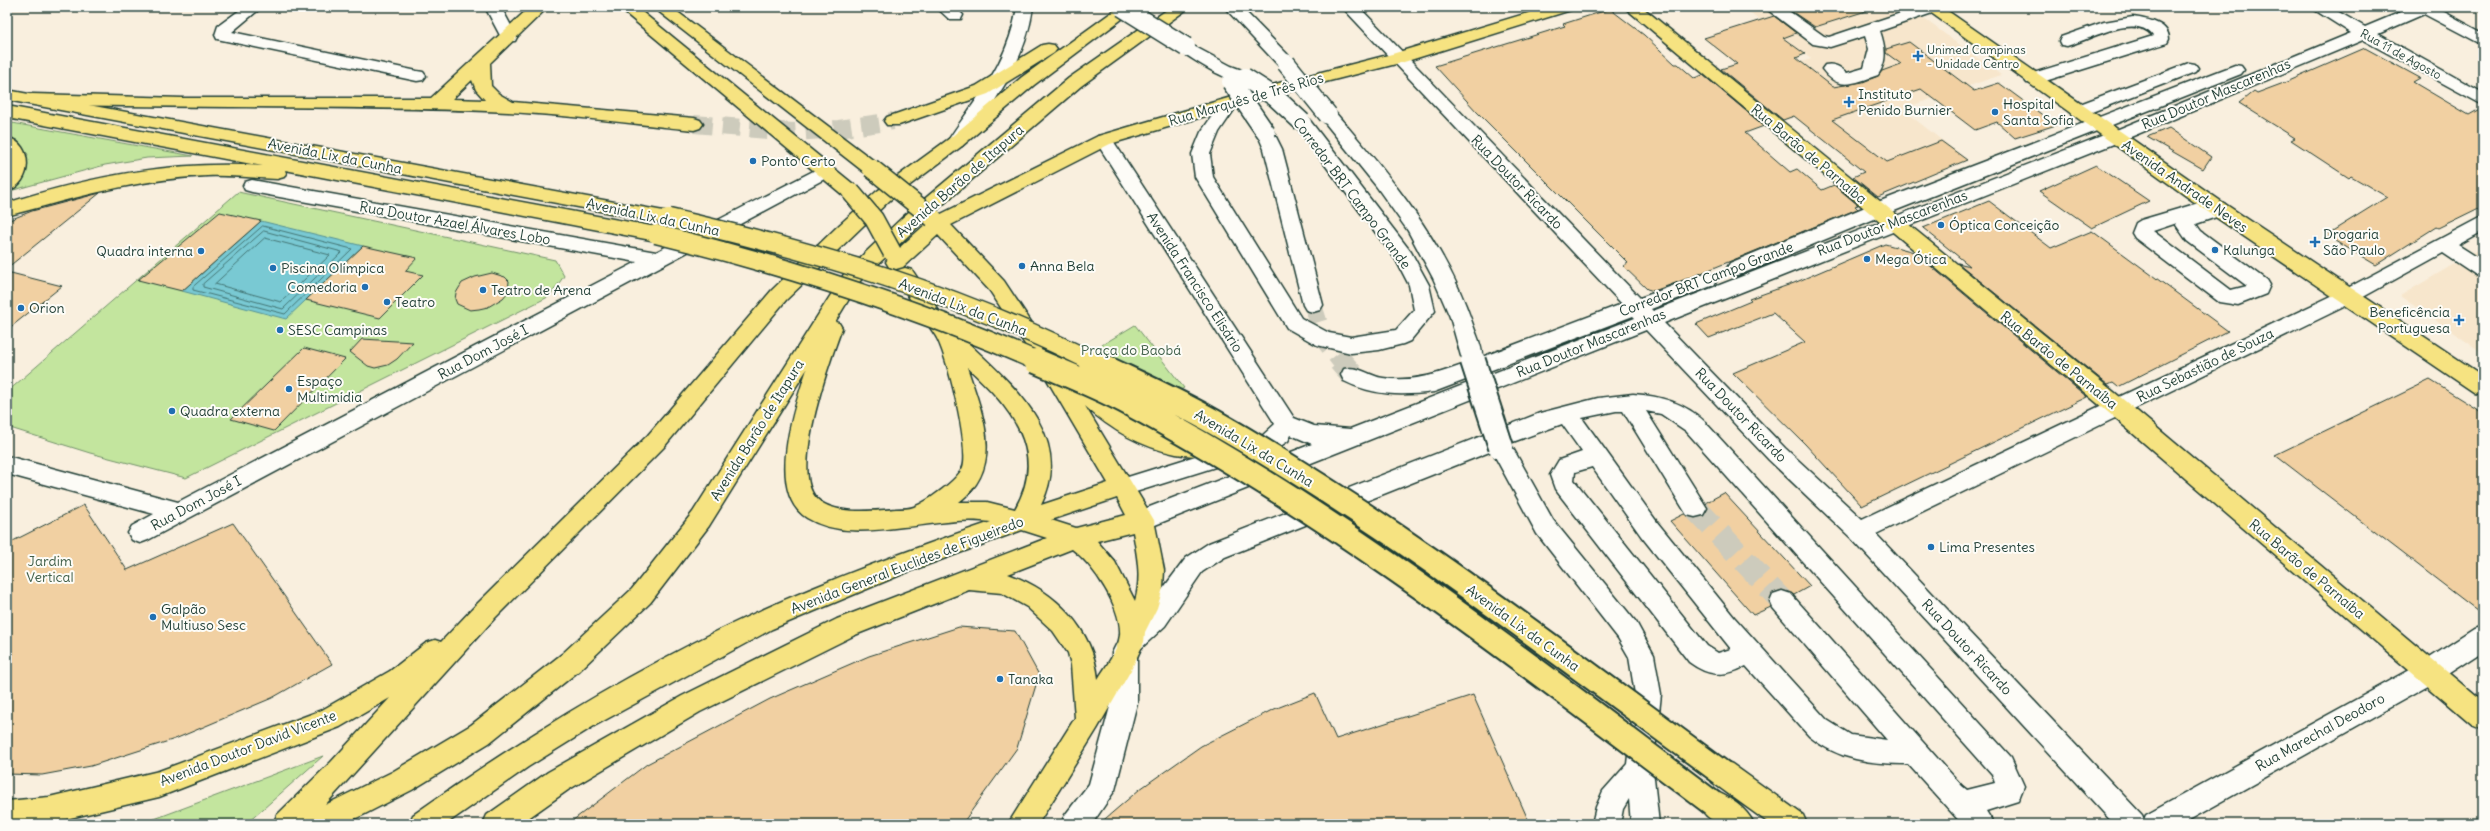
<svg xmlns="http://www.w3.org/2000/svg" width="2490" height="831" font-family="Delius,sans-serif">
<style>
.built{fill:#f7e6cc}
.green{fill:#c3e59e;stroke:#719169}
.water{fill:#79c9d3;stroke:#559193}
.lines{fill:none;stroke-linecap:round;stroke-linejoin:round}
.shore{stroke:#437574;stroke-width:1}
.building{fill:#f1d0a2;stroke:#1f3d34}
.minor-tunnel-far1{stroke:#cdcbbc;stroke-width:18;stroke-dasharray:18 10;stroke-linecap:butt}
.minor-tunnel{stroke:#cdcbbc;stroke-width:24;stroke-dasharray:24 12;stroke-linecap:butt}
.major-tunnel{stroke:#cdcbbc;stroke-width:18;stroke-dasharray:18 10;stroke-linecap:butt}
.minor-casing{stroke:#1f3d34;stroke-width:3}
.major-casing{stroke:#1f3d34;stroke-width:3}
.highway-casing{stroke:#1f3d34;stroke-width:3}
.minor{fill:#fdfcf7;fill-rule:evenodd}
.major{fill:#f6e381;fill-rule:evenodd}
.highway{fill:#f6e381;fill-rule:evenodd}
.minor-bridge-far1-casing{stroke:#1f3d34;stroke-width:21;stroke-linecap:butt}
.minor-bridge-casing{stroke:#1f3d34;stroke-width:28;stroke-linecap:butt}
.major-bridge-casing{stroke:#1f3d34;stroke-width:21;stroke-linecap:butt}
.highway-bridge-far1-casing{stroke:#1f3d34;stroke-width:21;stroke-linecap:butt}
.highway-bridge-casing{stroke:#1f3d34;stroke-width:28;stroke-linecap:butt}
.minor-bridge-far1{stroke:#fdfcf7;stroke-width:18}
.minor-bridge{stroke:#fdfcf7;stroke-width:24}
.major-bridge{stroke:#f6e381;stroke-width:18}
.highway-bridge-far1{stroke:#f6e381;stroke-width:18}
.highway-bridge{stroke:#f6e381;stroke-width:24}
.poi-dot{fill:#1f6fb2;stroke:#fdfcf7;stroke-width:1.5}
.labels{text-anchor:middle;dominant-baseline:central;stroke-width:4;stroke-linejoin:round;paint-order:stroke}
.far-poi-label{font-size:12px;fill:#1f3d34;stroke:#fdfcf7;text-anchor:start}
.far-street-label{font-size:12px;fill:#1f3d34;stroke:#fdfcf7}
.poi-label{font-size:14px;fill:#1f3d34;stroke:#fdfcf7;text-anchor:start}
.street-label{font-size:14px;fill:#1f3d34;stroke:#fdfcf7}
.park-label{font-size:14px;fill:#405f49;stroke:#fdfcf7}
</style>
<rect width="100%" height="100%" fill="#f9efde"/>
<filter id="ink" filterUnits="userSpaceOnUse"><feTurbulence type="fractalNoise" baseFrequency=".025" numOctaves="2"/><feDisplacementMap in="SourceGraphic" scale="8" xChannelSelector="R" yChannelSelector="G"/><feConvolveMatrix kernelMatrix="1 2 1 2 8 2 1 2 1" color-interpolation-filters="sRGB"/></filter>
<g filter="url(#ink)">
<path class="built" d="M1743 7H1797L1821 25 1879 7H1908L2001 75 1902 109 1967 160 1890 192 1750 79 1811 59Z
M2483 247V353L2400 296Z"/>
<path class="green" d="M7 122 193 156 147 158 105 165 10 191 28 154 7 137Z
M238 192 555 260 564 276 550 296 186 478 90 453 7 427V392Z
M1135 325 1184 388 1171 395 1092 351Z
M323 756 246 824H141Z"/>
<path class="water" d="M261 221 363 246 286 319 182 291Z"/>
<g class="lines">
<path class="shore" d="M263 226 352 249 285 314 193 290V287Z
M264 231 342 252 283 309 203 287V284Z
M265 238 330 255 281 302 215 284Z"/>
</g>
<path class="building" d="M1804 7H1865L1866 11 1815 27 1791 11Z
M1610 9 1644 35 1675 64H1678L1694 78 1703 75 1764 126 1745 133 1790 172 1797 169 1822 190 1834 185 1858 205 1855 206 1858 209 1694 276 1654 291 1647 289 1623 266 1628 263 1477 112 1435 66 1565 26 1563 24Z
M1774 16 1796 33 1783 38 1805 54 1796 58 1833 87 1863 82 1878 76 1882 71 1901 64 1886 53V49L1909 42 1974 91 1999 83 2056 125 2015 138 1997 122 1975 130 1921 89 1832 120 1887 162 1941 141 1967 160 1878 197 1853 177 1864 172 1794 116 1783 120 1721 69 1737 64 1704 38Z
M2365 48 2420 78 2413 82 2469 115 2483 107V206L2438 228 2436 227 2376 265 2326 235 2387 197 2351 176 2349 178 2291 140 2295 138 2239 103 2254 91 2257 93 2289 81Z
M2169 128 2211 157 2203 169 2147 137Z
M2096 165 2149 201 2092 228 2039 191Z
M100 193 7 268V221L32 211Z
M1989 201 2051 248 2092 231 2228 331 2118 387 2113 383 2108 385 1958 263 1970 266 1923 228Z
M220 212 261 221 182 291 138 280Z
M1885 244 1914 252 2087 397 1862 506 1805 444 1733 373 1805 342 1773 313 1709 338 1696 324 1751 301 1749 299 1794 283Z
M363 246 417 258 405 271 423 275 380 318 306 300Z
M7 272 62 286 7 330Z
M492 273 505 277 509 281 508 292 503 298 488 307 479 309 470 310 457 304 455 299 456 293 462 283 475 277Z
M362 339 413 342 397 359 388 365 375 368 368 366 350 352Z
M304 348 345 359 274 431 231 419Z
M2430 380 2483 413V615L2275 455Z
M1724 493 1810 586 1794 595 1782 590 1773 593 1769 600 1771 607 1753 615 1670 521 1684 514 1695 518 1703 516 1708 509 1705 503Z
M84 505 127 570 233 523 332 664 272 698 175 739 91 766 42 775 7 774V544Z
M959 627 1015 631 1039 675 1017 748 962 824H568L647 764 770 699 869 656Z
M1315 693 1336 739 1473 695 1530 824H1099L1140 789 1201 746 1272 710Z"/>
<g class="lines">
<path class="minor-tunnel-far1" d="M1313 305 1324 340 1341 362"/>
<path class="minor-tunnel" d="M1340 361 1352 375
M1695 508 1782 601"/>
<path class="major-tunnel" d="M694 124 793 132 839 129 893 121"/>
<defs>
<path id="minor" d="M244 7H262L232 32 417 71 423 72 426 76 423 80 417 81 217 39 215 35 218 26Z
M485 7H501L517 37 515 41H503Z
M936 7H955L963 15 961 19H949Z
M1017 7H1033C1026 62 994 103 962 146H950L947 142C977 96 1008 65 1017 7Z
M1224 7H1241L1292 59 1295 63 1292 67H1280Z
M1342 7H1359L1640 298 1707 273 1714 275 1717 280 1714 285 1651 309 1653 311 2109 133 2351 33 2310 7H2330L2365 27 2413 7H2435L2483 33V45L2424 14 2378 34 2483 93V105L2363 40 2121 141 1664 323 1785 448 1862 519 2342 291 2483 216V231L2458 245 2483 261V277L2476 275 2443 253 2356 301 1876 534 2142 815 2144 820 2146 815 2419 665 2474 629 2483 626V651L2437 681 2182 824H2114L1851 538 1769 460 1646 330 1150 527 1142 530 1134 527 1130 520 1134 513 1312 444 1291 435 1288 441 1279 447 1123 496 1115 493 1112 487 1115 481 1263 435 1275 424 1095 140 1098 136H1110L1294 418 1314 426 1350 429 1635 318 1633 316 1434 392C1401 396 1374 396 1344 381L1341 375 1344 369C1359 365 1369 376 1383 378 1413 383 1440 373 1468 363L1461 356 1450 317 1433 278 1408 231 1376 186 1322 119 1319 115 1322 111H1334C1390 176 1446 243 1473 325 1476 334 1483 348 1482 357L1622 304Z
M1764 7H1783L1824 36 1829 37 1919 7 1940 8 1938 11 1880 31C1885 46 1888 60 1878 75 1856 82 1839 93 1822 69L1825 65C1835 63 1840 67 1847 73L1864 68 1869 49 1865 36 1830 47 1813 44Z
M2133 17C2145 19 2169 22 2169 39L2167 43 2039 83H2027L2024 79 2027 75 2153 36C2135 12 2088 41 2067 46L2061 45 2059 41 2061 37 2104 22Z
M1186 42 1231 66 1250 73 1253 77 1250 81C1230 86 1197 61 1180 51L1178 47 1180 43Z
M2189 63 2195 64 2198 68 2195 72 2084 115H2072L2069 111 2072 107Z
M2235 65 2241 66 2244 70 2241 74 1884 215 1744 273 1737 275 1730 273 1727 268 1730 263 1870 205Z
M1229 99 1235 100 1238 104 1219 132 1210 154 1213 177 1301 318 1329 333 1351 337 1396 330 1414 310 1409 285 1396 260 1293 122 1296 118H1308L1411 252 1429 285 1435 311 1410 341 1403 344 1379 350 1351 353 1317 345 1287 328 1195 177 1192 154 1201 132 1223 100Z
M1266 127 1272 129 1282 149 1323 305 1320 310 1313 312 1306 310 1303 305 1264 149 1257 133 1260 129Z
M825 165 832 167 834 171 832 175 148 540 140 543 132 540 128 533 132 526 154 514 7 474V456L178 502 637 262 252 192 245 190 243 186 245 182 252 180 656 252Z
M2212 199 2225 204 2228 209 2225 214 2196 224 2201 231 2267 280 2270 285 2266 294 2238 305 2219 302 2135 238 2132 233 2136 223 2141 220ZM2177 223 2176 225 2187 241 2247 286 2231 290 2153 231Z
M1633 394C1661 396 1685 403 1705 422L2011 757 2024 786 2018 801 1986 811 1994 824H1962L1908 764C1871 764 1838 760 1809 736L1746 666C1725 677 1709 677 1689 662L1555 489 1550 475 1559 460 1582 452 1562 424 1510 443 1553 520 1636 622 1654 655 1661 694 1653 770 1659 824H1631L1629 799 1623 809 1620 824H1592L1596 807 1603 791 1627 764 1635 694 1629 657 1618 638 1537 534 1492 451 1225 557 1202 572 1165 626 1137 652V703L1115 790 1092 824H1061L1065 815 1089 784 1111 703 1112 653 1116 645 1119 644 1122 635 1147 610 1186 558 1209 543 1540 413 1598 398ZM1616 411H1623L1687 515 1695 517 1703 515 1707 508 1646 411 1661 414 1686 431 1992 774 1995 783 1967 790 1962 786 1791 594 1782 591 1773 594 1770 601 1773 608 1887 740 1851 735 1827 720 1734 617 1657 522 1582 418ZM1592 467 1641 536 1731 649 1718 653 1707 646 1574 480 1575 472Z"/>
<path id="major" d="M530 7H548L490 63 491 86 499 94 513 102 694 118 700 120 703 124 700 128 694 130C632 124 570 115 508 112 350 105 191 109 32 104L26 103 23 99 26 95 32 94 183 98H431ZM472 80 476 90 485 100 452 99Z
M618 7H636L858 188 860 192 858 196 851 198 844 196Z
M653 7H671L878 164 880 168 878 172 871 174 864 172Z
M1119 7H1138L1034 85 962 146 890 200 786 300 664 447 494 619 325 805 392 772 471 725 562 654 632 589 693 512 846 271 903 217 1069 78 1171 7H1190L1081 86 934 212 941 214 1098 136 1286 81 1392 54 1548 7H1573L1571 10 1404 62 1298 89 1110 144 951 225 1004 281 1063 370 1075 371 1119 411 1146 427 1176 436 1252 438 1260 441 1263 447 1260 453 1252 456C1228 455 1200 458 1176 454 1141 447 1111 430 1085 406L1154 520 1164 570 1163 588 1157 608 1145 632 1144 642 1131 670 1097 729 1038 824H1008L1075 718 1071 665 1068 653 1053 631 1027 607 1002 593 969 590 855 635 700 712 568 790 520 824H483L487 815 548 772 682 696 837 619 1047 538 1022 530 905 573 772 629 594 726 528 767 446 824H409L413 815C520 739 634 669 753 614 830 579 911 549 991 522 962 517 931 525 903 527 872 531 835 535 807 518 765 492 795 405 807 369L709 526 650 603 580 670 489 743 412 790 363 815 343 824H273L277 815 331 762 390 698 340 727 159 797 49 823 7 824V801L49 797 159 771 322 710 390 671 426 643 435 640 441 642 476 605 648 435 772 290 838 226 876 192 950 138 1022 77ZM925 220 927 223 889 257 886 262 889 267 896 269 903 267 938 235 990 291 1036 361 1108 483 1041 505C1079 430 999 375 954 329 937 312 926 290 912 270L905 268 898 270 895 275C907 296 922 315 935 335 947 352 970 449 963 467 958 480 927 502 914 507 909 509 902 509 896 509 874 511 824 517 812 492 795 459 829 363 842 328L839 323 835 322 860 281ZM967 367C1009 406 1049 450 1015 509L987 502H959C1006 466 982 413 967 367ZM1117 498 1126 515 1076 528 1051 520ZM1133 532C1137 556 1142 577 1135 601L1115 562 1097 541ZM1072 549C1094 565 1122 608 1120 635 1118 651 1106 666 1098 679 1093 628 1055 591 1008 574Z
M1624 7H1642L2125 401 2483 702V730L2474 726 2109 413Z
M1923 7H1942L2225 204 2483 376V395L2475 393 2211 214Z
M1048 44 1054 45 1057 49 1054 53 988 94 899 125H887L884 121 887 117 976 86 1042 45Z
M7 137C34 144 33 184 7 191L9 164Z"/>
<path id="highway" d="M7 90 669 212 676 213 679 218 676 223 669 224 7 100Z
M7 106 656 227 663 229 666 234 663 239 656 241 285 170 286 173 284 177 277 179C254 178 230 175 207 176 137 179 74 198 7 216V203C91 176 175 160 263 166L7 118Z
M1722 760 1732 764 1803 815 1807 824H1770L1712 782 1709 773 1712 764Z
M1712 790C1728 796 1747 808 1754 824 1730 824 1710 829 1698 803L1702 794Z"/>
</defs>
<use href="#minor" class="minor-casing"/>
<use href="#major" class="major-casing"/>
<use href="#highway" class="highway-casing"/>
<use href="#minor" class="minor"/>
<use href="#major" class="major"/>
<use href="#highway" class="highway"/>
<defs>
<path id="minor-bridge-far1" d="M1122 7 1186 47
M1286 63 1328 115
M1244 77 1275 97 1302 122
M1231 82 1266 133
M1472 356 1474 362"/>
<path id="minor-bridge" d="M1473 361 1501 447"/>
<path id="major-bridge" d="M871 168 933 218
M851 192 874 219 892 252"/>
<path id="highway-bridge-far1" d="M669 218C816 251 959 294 1093 362
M656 234C787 266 915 307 1039 362"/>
<path id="highway-bridge" d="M1036 361C1066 374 1097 386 1125 401 1335 513 1523 661 1712 803
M1091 361C1132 381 1174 399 1214 422 1393 524 1556 651 1722 773"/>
</defs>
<use href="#minor-bridge-far1" class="minor-bridge-far1-casing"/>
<use href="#minor-bridge" class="minor-bridge-casing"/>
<use href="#major-bridge" class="major-bridge-casing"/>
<use href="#highway-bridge-far1" class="highway-bridge-far1-casing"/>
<use href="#highway-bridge" class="highway-bridge-casing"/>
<use href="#minor-bridge-far1" class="minor-bridge-far1"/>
<use href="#minor-bridge" class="minor-bridge"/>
<use href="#major-bridge" class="major-bridge"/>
<use href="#highway-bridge-far1" class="highway-bridge-far1"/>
<use href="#highway-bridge" class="highway-bridge"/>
</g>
</g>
<g class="poi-dot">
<path d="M1916 50h4v4h4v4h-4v4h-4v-4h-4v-4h4z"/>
<path d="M1847 96h4v4h4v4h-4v4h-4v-4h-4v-4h4z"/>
<circle cx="1995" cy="112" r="4"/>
<circle cx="753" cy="161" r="4"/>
<circle cx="1941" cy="225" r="4"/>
<path d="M2313 236h4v4h4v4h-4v4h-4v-4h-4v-4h4z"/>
<circle cx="2215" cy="250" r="4"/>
<circle cx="201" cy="251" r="4"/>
<circle cx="1867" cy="259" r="4"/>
<circle cx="1022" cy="266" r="4"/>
<circle cx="273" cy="268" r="4"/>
<circle cx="365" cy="287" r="4"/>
<circle cx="483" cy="290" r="4"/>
<circle cx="387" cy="302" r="4"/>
<circle cx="21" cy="308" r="4"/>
<path d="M2457 314h4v4h4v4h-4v4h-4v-4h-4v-4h4z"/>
<circle cx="280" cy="330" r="4"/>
<circle cx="289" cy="389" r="4"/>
<circle cx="172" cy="411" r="4"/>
<circle cx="1931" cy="547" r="4"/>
<circle cx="153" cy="617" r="4"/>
<circle cx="1000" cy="679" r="4"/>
</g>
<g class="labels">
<g class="far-poi-label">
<text x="1927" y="49">Unimed Campinas<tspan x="1927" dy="14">- Unidade Centro</tspan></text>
</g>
<g class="far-street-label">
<text transform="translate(2401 54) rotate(29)">Rua 11 de Agosto</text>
</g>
<g class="poi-label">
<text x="1858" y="94">Instituto<tspan x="1858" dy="16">Penido Burnier</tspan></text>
<text x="2003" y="104">Hospital<tspan x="2003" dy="16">Santa Sofia</tspan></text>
<text x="761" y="161">Ponto Certo</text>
<text x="1949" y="225">Óptica Conceição</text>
<text x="2323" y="234">Drogaria<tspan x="2323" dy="16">São Paulo</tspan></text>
<text x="2223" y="250">Kalunga</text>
<text x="193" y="251" text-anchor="end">Quadra interna</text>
<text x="1875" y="259">Mega Ótica</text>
<text x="1030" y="266">Anna Bela</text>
<text x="281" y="268">Piscina Olímpica</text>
<text x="357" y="287" text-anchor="end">Comedoria</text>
<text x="491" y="290">Teatro de Arena</text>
<text x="395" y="302">Teatro</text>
<text x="29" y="308">Orion</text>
<text x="2450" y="312" text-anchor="end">Beneficência<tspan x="2450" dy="16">Portuguesa</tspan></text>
<text x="288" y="330">SESC Campinas</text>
<text x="297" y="381">Espaço<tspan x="297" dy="16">Multimídia</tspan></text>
<text x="180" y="411">Quadra externa</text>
<text x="1939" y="547">Lima Presentes</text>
<text x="161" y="609">Galpão<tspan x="161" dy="16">Multiuso Sesc</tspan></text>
<text x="1008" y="679">Tanaka</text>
</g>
<g class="street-label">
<text transform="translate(2216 94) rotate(-23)">Rua Doutor Mascarenhas</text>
<text transform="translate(1246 99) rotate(-16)">Rua Marquês de Três Rios</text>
<text transform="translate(1809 154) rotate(40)">Rua Barão de Parnaíba</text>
<text transform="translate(335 156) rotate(11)">Avenida Lix da Cunha</text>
<text transform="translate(960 181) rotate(-41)">Avenida Barão de Itapura</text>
<text transform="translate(1517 182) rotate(46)">Rua Doutor Ricardo</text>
<text transform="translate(2185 186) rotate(35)">Avenida Andrade Neves</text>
<text transform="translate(1352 193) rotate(53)">Corredor BRT Campo Grande</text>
<text transform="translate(653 217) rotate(12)">Avenida Lix da Cunha</text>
<text transform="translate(455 223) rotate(10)">Rua Doutor Azael Álvares Lobo</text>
<text transform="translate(1892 223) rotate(-21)">Rua Doutor Mascarenhas</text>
<text transform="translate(1706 279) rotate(-21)">Corredor BRT Campo Grande</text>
<text transform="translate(1195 282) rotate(57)">Avenida Francisco Elisário</text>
<text transform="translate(963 307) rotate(21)">Avenida Lix da Cunha</text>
<text transform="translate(1591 343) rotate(-22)">Rua Doutor Mascarenhas</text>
<text transform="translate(483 352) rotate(-28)">Rua Dom José I</text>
<text transform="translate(2059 360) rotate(39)">Rua Barão de Parnaíba</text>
<text transform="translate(2205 365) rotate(-26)">Rua Sebastião de Souza</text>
<text transform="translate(1741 415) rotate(46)">Rua Doutor Ricardo</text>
<text transform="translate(757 430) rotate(-58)">Avenida Barão de Itapura</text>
<text transform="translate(1254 448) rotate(31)">Avenida Lix da Cunha</text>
<text transform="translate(196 503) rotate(-28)">Rua Dom José I</text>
<text transform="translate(907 565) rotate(-21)">Avenida General Euclides de Figueiredo</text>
<text transform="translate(2307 569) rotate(40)">Rua Barão de Parnaíba</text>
<text transform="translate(1523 628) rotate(36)">Avenida Lix da Cunha</text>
<text transform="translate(1967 647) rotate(47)">Rua Doutor Ricardo</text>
<text transform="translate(2320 732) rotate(-29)">Rua Marechal Deodoro</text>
<text transform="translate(248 748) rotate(-21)">Avenida Doutor David Vicente</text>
</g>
<g class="park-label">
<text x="1131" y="350">Praça do Baobá</text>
<text x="50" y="561">Jardim<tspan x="50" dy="16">Vertical</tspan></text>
</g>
</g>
<rect width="2490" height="831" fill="none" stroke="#fdfcf7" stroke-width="24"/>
<rect x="12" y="12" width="2466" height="807" fill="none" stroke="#1f3d34" stroke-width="1.5" filter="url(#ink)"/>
</svg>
